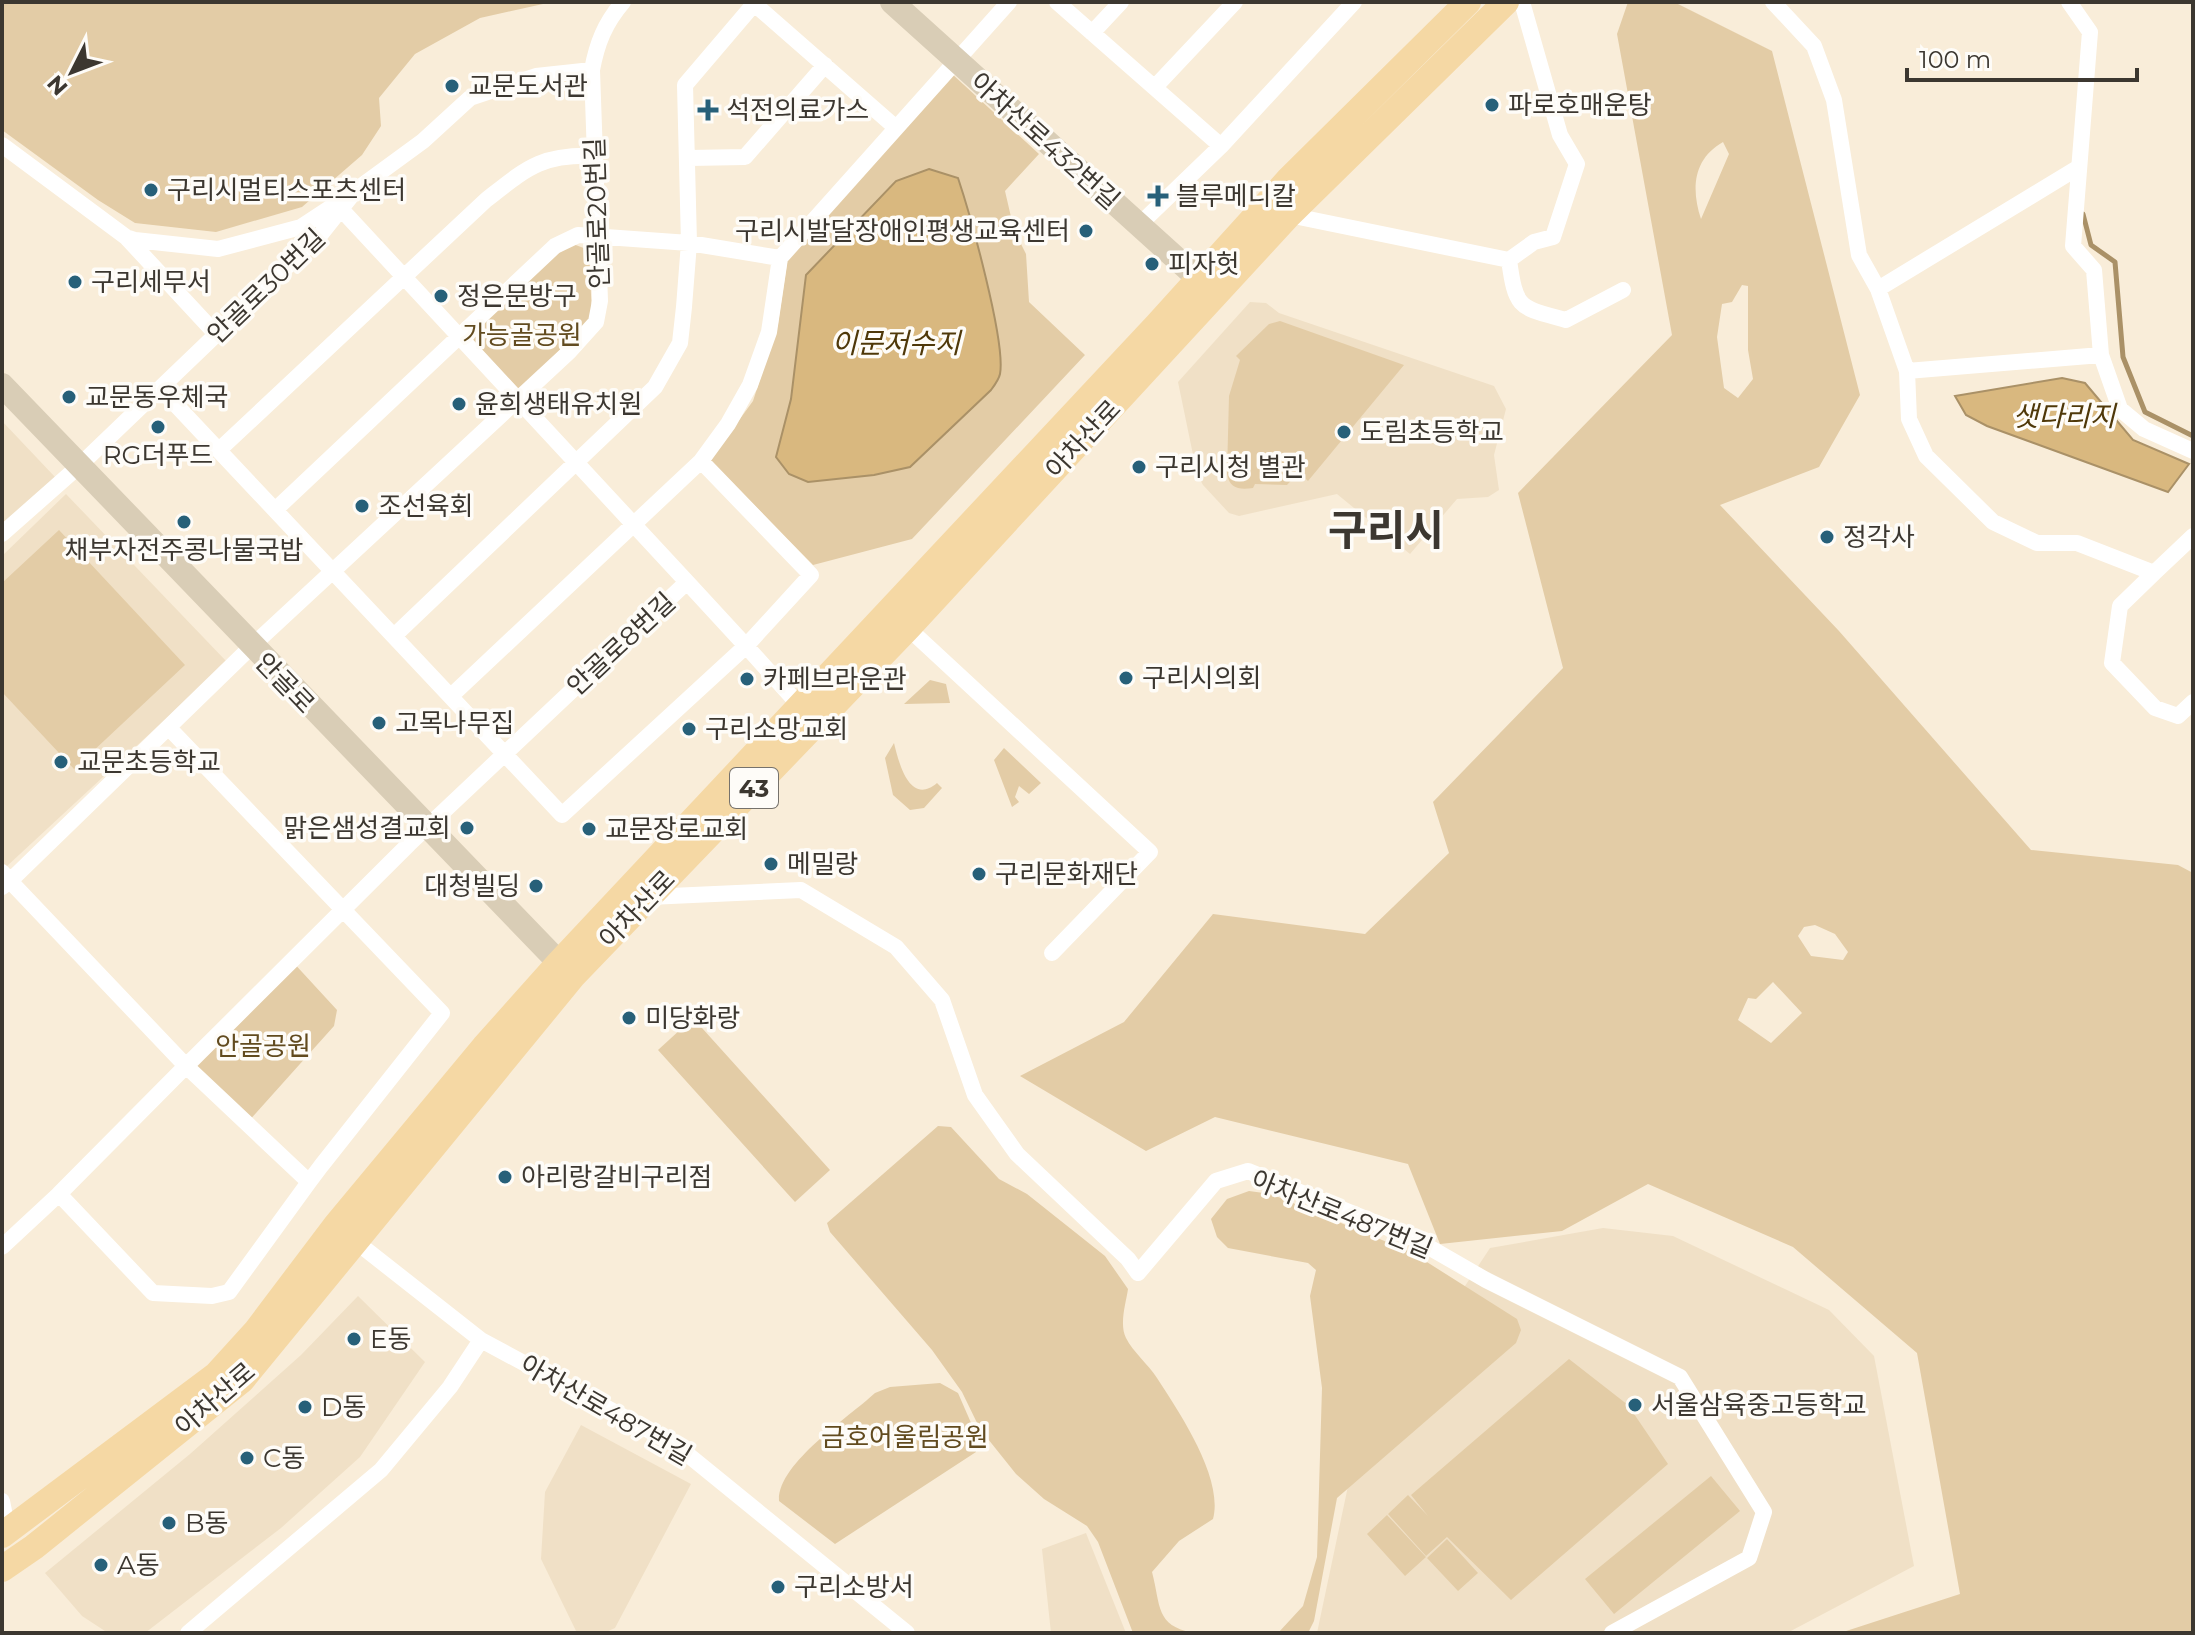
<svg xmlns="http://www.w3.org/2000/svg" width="2195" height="1635" font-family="Montserrat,'Noto Sans KR',sans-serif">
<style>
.built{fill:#f0e0c6}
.green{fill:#e3cca6;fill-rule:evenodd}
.water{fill:#d9b87f;stroke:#aa9167;stroke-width:2}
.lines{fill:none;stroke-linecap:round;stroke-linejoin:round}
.stream{stroke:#aa9167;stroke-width:5}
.street{stroke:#fff;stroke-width:16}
.secondary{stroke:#d9cdb6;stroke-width:24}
.primary{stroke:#f5d8a4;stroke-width:26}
.poi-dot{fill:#276079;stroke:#fefcf8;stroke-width:3}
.labels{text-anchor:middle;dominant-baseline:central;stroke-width:7;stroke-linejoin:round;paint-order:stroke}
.shield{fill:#fefcf8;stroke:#76726c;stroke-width:2}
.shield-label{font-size:24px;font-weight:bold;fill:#3c3730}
.poi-label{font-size:26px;fill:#3c3730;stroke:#fefcf8;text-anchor:start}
.street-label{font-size:26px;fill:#3c3730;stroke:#fefcf8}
.park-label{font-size:26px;fill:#624b1f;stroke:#fefcf8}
.water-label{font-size:28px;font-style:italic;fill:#4f3809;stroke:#fefcf8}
.town-label{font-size:42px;font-weight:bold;fill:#3c3730;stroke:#fefcf8}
</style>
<rect width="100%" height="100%" fill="#f9edd9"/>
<path class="built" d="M1250 302 1266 303 1279 313 1494 386 1506 409 1494 455 1499 490 1488 497 1457 499 1410 554 1337 494 1239 516 1229 513 1203 485 1197 474 1178 382Z
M2 421 55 477 2 528Z
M66 494 227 662 6 867 2 861V556Z
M1603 1228 1673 1236 1829 1310 1874 1356 1914 1566 1787 1633H1317L1355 1453 1490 1248Z
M358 1296 425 1362 360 1457 281 1528 145 1633H108L82 1616 45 1573 190 1454 301 1355Z
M581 1425 691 1484 615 1628 604 1633H577L541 1559 545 1492Z
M1086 1533 1126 1633H1051L1042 1549Z"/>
<path class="green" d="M2 2H552L480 18 415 54 379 98 381 126 362 155 302 207 216 232 135 223 98 200 2 130Z
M1628 2H1674L1772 51 1860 395 1819 467 1720 505 1839 631 2031 850 2178 865 2193 873V1633H1840L1960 1594 1917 1353 1793 1247 1648 1184 1562 1231 1440 1244 1408 1164 1215 1117 1146 1151 1020 1076 1124 1022 1213 914 1365 934 1449 853 1433 802 1563 668 1518 493 1672 335 1617 34ZM1723 142 1729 154 1701 219C1691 189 1693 159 1723 142ZM1742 285 1748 286V350L1753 379 1738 398 1724 388 1717 337 1722 304 1732 302ZM1815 925 1835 934 1848 952 1843 960 1811 956 1798 936 1804 927ZM1773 982 1802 1013 1771 1043 1738 1020 1748 998 1756 999Z
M951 73 1039 154 1005 191 1014 230 1026 254 1029 302 1085 355 912 539 813 565 710 460 753 401 778 324 788 257Z
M573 244 589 250 592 317 520 391 468 335 554 256Z
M1280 321 1404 365 1308 481 1299 472 1287 485 1255 484 1253 488C1240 490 1229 489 1227 473L1229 396 1240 360 1236 356 1269 324Z
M59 530 185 665 74 769 2 692V583Z
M930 680 946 684 950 703 904 704Z
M894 743C899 764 910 806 937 783L942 788 924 808 910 810 893 795 885 758Z
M1004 748 1041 783 1029 794 1019 786 1015 797 1019 802 1012 807 994 760Z
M291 960 337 1010 334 1026 247 1123 186 1066Z
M693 1018 830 1170 795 1202 658 1050Z
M938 1126 951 1127 999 1179 1027 1194 1105 1256 1128 1289C1126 1303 1119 1324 1126 1338 1133 1352 1148 1364 1157 1378 1179 1412 1224 1478 1213 1519L1179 1541 1152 1572C1161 1606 1155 1625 1193 1633H1133L1098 1542 1087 1526 1044 1499 1016 1474 980 1429 962 1392 932 1350 830 1232 827 1223Z
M1249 1191 1271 1194 1411 1252 1517 1319 1521 1330 1516 1343 1337 1498 1314 1621 1308 1633H1278L1303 1606 1317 1557 1322 1388 1310 1296 1316 1270 1308 1263 1228 1248 1217 1237 1211 1219 1227 1199Z
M1569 1359 1628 1405 1668 1464 1511 1600 1447 1537 1426 1556 1388 1514 1408 1495 1428 1516 1411 1495Z
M940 1383 958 1393 975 1432 976 1452 835 1544 779 1501C777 1464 848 1418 875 1393L890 1387Z
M1711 1476 1740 1511 1614 1614 1585 1579Z
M1387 1515 1426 1557 1405 1576 1367 1534Z
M1447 1539 1478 1573 1458 1591 1427 1558Z"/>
<path class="water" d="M929 169 958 178C970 214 1006 342 1000 374 999 379 994 386 991 390L910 467 874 475 808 482 789 474 776 457 791 399 806 275 896 181Z
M2062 378 2085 383 2133 440 2189 464 2168 492 1987 426 1966 415 1955 396Z"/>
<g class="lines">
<path class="stream" d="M2083 214 2091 245 2115 262 2123 357 2145 412 2193 436"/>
<path class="street" d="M752 2 895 127
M1057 2 1221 146
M1773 2 1814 46 1834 100 1859 255 1878 289 1907 371 1909 419 1926 456 1993 522 2037 543H2077L2154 573 2120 606 2112 663 2155 708 2178 716 2193 702
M2069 2 2090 32 2073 246 2094 270 2101 355 2120 409 2144 429 2193 451
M1092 33 1121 2
M1155 87 1235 2
M2 145 126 237 135 240 218 249 301 227 342 200
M689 158 745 157 825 65
M341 209 687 582
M1289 215 1509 260 1534 242 1553 237 1577 164 1560 135 1522 2
M1138 226 1221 146 1354 2
M126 237 216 334
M1509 260C1516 310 1519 307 1566 320L1623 290
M1878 289 2079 167
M1907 371 2101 355
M160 388 562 815 746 646 799 705
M219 450 486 200C527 168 541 154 595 156
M275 510 555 246 578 235 689 243 780 258
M2 534 79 466 321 234 356 190 423 141 470 98 536 76 592 70
M2154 573 2193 536
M908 628 1150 852 1052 953
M394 636 655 387 680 343 684 307 689 243 685 85 754 4
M451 696 701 461
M169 728 442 1013 321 1166 309 1182 229 1292 212 1296 153 1293 59 1194 186 1066 309 1182
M2 872 10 881 251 647 569 352 596 322 600 301 592 70C597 43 605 23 623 2
M2 887 10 881 186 1066 409 844 687 582 746 646 811 575 701 461 728 424 750 385 769 332 780 258 1009 2
M649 897 801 890 896 947 942 1000 975 1095 1017 1154 1128 1259 1138 1273 1216 1181 1248 1171 1413 1238 1486 1280 1680 1377 1764 1512 1749 1558 1612 1633
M350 1237 481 1340 676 1445 907 1633
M2 1247 59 1194
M2 1501 5 1516 12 1527
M188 1633 381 1470 450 1387 481 1340"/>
<path class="secondary" d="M892 2 1199 279
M2 385 571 975"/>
<path class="primary" d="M2 1535 216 1375 256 1331 336 1225 484 1047 559 963 1157 325 1289 179 1468 2
M2 1569 34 1547 242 1380 573 976 908 628 1289 215 1506 2"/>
</g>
<g class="poi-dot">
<circle cx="452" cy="86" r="8"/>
<circle cx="1492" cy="105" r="8"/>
<path d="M704 98h8v8h8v8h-8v8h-8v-8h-8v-8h8z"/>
<circle cx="151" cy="190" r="8"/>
<path d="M1154 184h8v8h8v8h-8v8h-8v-8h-8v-8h8z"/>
<circle cx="1086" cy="231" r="8"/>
<circle cx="1152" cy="264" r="8"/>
<circle cx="75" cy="282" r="8"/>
<circle cx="441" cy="296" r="8"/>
<circle cx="69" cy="397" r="8"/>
<circle cx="459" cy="404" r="8"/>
<circle cx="158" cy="427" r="8"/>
<circle cx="1344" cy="432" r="8"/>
<circle cx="1139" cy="467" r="8"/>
<circle cx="362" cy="506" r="8"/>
<circle cx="184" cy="522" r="8"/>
<circle cx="1827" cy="537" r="8"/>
<circle cx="1126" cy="678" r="8"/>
<circle cx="747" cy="679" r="8"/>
<circle cx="379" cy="723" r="8"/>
<circle cx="689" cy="729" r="8"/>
<circle cx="61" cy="762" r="8"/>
<circle cx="467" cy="828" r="8"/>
<circle cx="589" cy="829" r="8"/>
<circle cx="771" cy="864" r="8"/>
<circle cx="979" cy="874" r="8"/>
<circle cx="536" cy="886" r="8"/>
<circle cx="629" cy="1018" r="8"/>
<circle cx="505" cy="1177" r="8"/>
<circle cx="354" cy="1339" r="8"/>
<circle cx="1635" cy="1405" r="8"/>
<circle cx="305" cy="1407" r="8"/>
<circle cx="247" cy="1458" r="8"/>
<circle cx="169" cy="1523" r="8"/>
<circle cx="101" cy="1565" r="8"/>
<circle cx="778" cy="1587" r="8"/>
</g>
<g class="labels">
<rect class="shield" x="730" y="768" width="48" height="40" rx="6"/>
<g class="shield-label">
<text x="754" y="788">43</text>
</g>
<g class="poi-label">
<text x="468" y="86">교문도서관</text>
<text x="1508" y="105">파로호매운탕</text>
<text x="726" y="110">석전의료가스</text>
<text x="167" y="190">구리시멀티스포츠센터</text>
<text x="1176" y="196">블루메디칼</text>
<text x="1070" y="231" text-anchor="end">구리시발달장애인평생교육센터</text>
<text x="1168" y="264">피자헛</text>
<text x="91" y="282">구리세무서</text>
<text x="457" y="296">정은문방구</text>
<text x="85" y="397">교문동우체국</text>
<text x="475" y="404">윤희생태유치원</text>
<text x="1360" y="432">도림초등학교</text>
<text x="158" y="455" text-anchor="middle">RG더푸드</text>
<text x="1155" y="467">구리시청 별관</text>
<text x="378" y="506">조선육회</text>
<text x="1843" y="537">정각사</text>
<text x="184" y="550" text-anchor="middle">채부자전주콩나물국밥</text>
<text x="1142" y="678">구리시의회</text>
<text x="763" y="679">카페브라운관</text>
<text x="395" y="723">고목나무집</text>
<text x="705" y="729">구리소망교회</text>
<text x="77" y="762">교문초등학교</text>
<text x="451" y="828" text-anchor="end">맑은샘성결교회</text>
<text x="605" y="829">교문장로교회</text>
<text x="787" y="864">메밀랑</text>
<text x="995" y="874">구리문화재단</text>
<text x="520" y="886" text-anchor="end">대청빌딩</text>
<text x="645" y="1018">미당화랑</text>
<text x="521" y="1177">아리랑갈비구리점</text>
<text x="370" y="1339">E동</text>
<text x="1651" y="1405">서울삼육중고등학교</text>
<text x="321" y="1407">D동</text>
<text x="263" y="1458">C동</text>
<text x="185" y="1523">B동</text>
<text x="117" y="1565">A동</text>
<text x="794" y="1587">구리소방서</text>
</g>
<g class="street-label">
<text transform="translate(1045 141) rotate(42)">아차산로432번길</text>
<text transform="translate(597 213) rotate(-92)">안골로20번길</text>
<text transform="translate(266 286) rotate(-44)">안골로30번길</text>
<text transform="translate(1083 439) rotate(-47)">아차산로</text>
<text transform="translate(621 644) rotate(-43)">안골로8번길</text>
<text transform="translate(285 683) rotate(46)">안골로</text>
<text transform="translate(637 909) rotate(-46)">아차산로</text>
<text transform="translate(1342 1214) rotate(22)">아차산로487번길</text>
<text transform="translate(215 1399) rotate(-41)">아차산로</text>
<text transform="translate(606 1410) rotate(30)">아차산로487번길</text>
</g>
<g class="park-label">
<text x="522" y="335">가능골공원</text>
<text x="263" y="1046">안골공원</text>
<text x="905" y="1437">금호어울림공원</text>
</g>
<g class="water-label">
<text x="896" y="343">이문저수지</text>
<text x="2064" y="416">샛다리지</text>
</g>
<g class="town-label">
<text x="1386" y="530">구리시</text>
</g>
</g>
<rect width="2195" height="1635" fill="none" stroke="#3c3730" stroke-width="8"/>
<g transform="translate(72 72) rotate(228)" stroke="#fefcf8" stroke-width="6" paint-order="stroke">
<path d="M0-6L14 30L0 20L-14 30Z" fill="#3c3730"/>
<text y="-12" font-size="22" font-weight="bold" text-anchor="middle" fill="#3c3730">N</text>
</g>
<path d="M1907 68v12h230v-12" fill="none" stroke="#3c3730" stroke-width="4"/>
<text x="1919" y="68" font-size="24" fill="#3c3730" stroke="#fefcf8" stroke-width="6" paint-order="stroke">100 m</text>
</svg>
